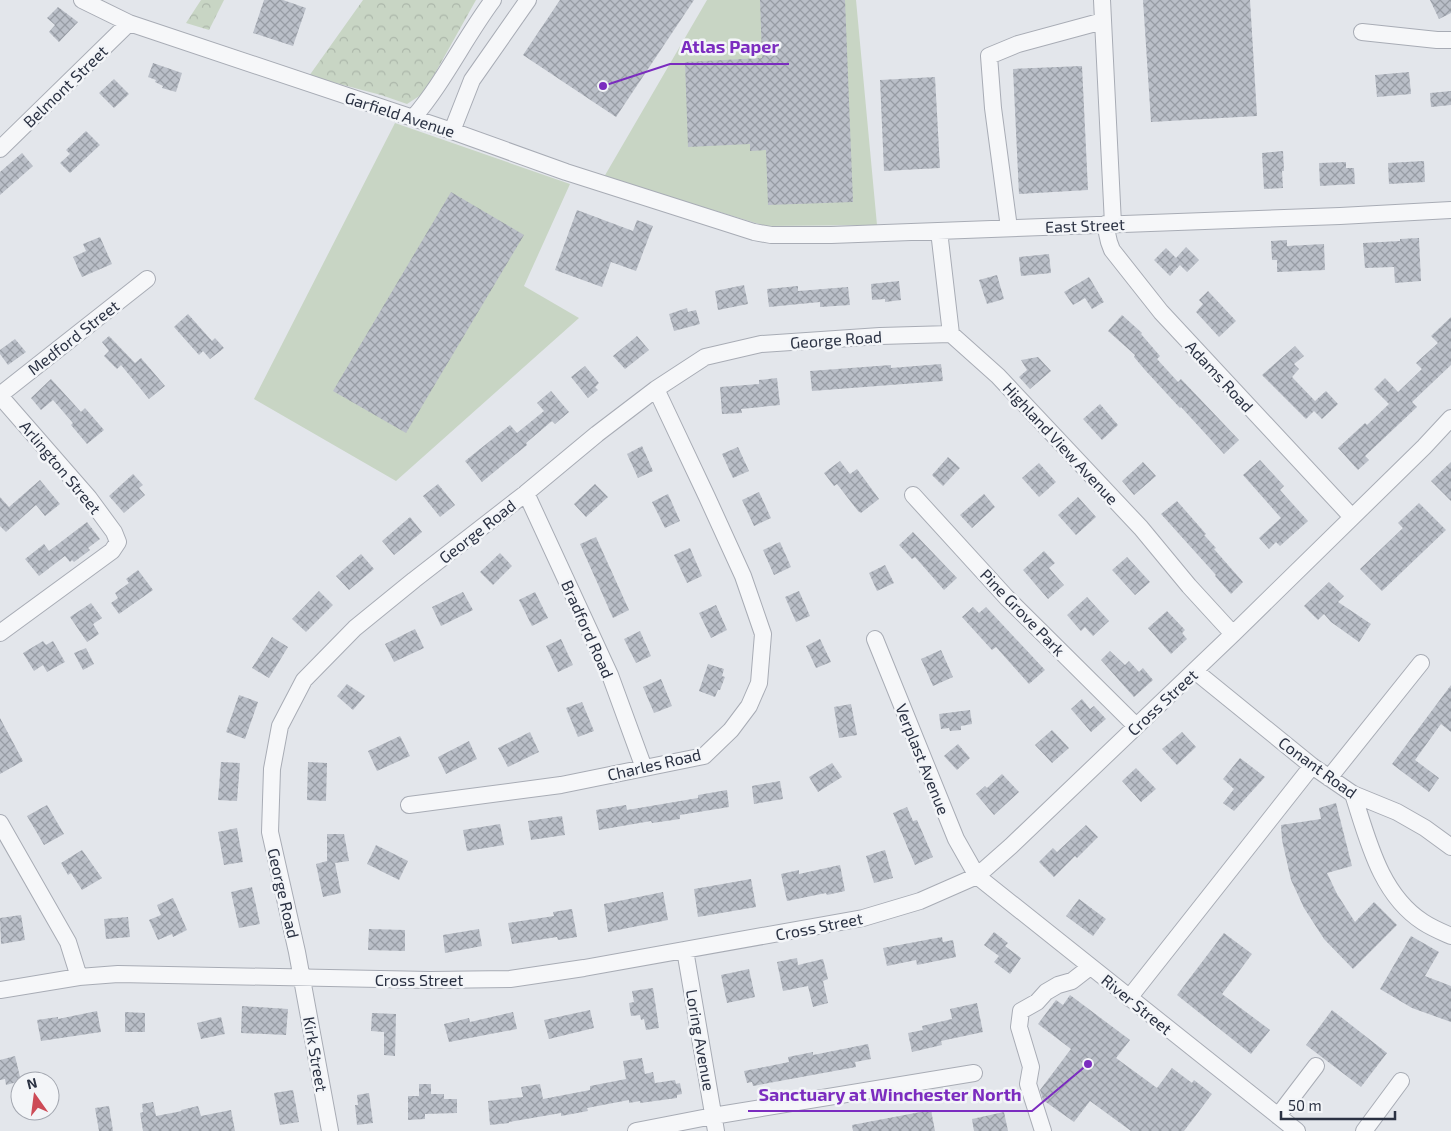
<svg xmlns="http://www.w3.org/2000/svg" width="1451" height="1131" font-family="'Exo 2',sans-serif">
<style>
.green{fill:#c8d5c4}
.forest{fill:url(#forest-crowns)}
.building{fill:url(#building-cross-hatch)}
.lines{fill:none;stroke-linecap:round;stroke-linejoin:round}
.minor-casing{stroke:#a8acb5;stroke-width:18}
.minor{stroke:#f6f7f9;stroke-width:16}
.labels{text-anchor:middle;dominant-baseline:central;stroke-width:5;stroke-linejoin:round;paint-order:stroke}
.street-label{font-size:16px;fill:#2b3243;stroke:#f3f5f8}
.leader{fill:none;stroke:#7b2cbf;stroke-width:2}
.callout-dot{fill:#7b2cbf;stroke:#f3f5f8;stroke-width:2}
.callout-label{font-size:18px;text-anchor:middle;font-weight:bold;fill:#7b2cbf;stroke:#f3f5f8;stroke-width:5;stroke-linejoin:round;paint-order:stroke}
</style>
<defs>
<pattern id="forest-crowns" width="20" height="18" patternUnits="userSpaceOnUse" patternTransform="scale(1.25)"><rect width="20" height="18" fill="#c8d5c4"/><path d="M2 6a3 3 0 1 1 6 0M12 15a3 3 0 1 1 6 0" fill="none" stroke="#acb7aa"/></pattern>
<pattern id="building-cross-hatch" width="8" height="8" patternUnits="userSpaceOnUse" patternTransform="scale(1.25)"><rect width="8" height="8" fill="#babfc8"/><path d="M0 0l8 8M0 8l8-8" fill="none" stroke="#979ca4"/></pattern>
</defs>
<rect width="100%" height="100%" fill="#e3e6eb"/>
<path class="green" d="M707 0H856L877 225 766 226 604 177Z
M395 123 570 184 524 286 579 318 396 481 254 399Z"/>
<path class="forest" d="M201 0H224L209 30 186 23Z
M363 0H476L424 93 407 104 381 95 309 76Z"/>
<path class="building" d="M264 0H283L306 8 293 46 253 33Z
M560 0H694L616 117 523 55Z
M760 0H845L853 202 768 205 766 150 750 151V144L688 147 685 62 762 58Z
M1143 0H1250L1257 116 1151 122Z
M1430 0H1451V13L1439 19Z
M58 7 78 22 59 42 49 32 55 25 47 18Z
M153 63 182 73 176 92 162 88 163 86 155 82 156 80 148 77Z
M1082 66 1088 190 1019 194 1013 69Z
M1409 72 1411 94 1377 97 1375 75Z
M935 77 940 168 884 171 880 80Z
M114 79 129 94 114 108 99 93Z
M1451 91V105L1431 107 1430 93Z
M86 131 100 145 70 173 60 163 70 154 66 150Z
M1283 151 1284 171H1282L1283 188 1264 189 1262 153Z
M22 153 33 166 0 195V172Z
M1424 161 1425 182 1389 184 1388 163Z
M1346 162V168H1354L1355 184 1320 186 1319 163Z
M451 192 524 235 406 433 333 391Z
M577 210 633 231 637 220 653 226 636 271 611 262 602 287 555 270Z
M100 237 112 264 82 277 73 257 86 251 83 244Z
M1419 238 1421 281 1395 283 1394 267 1365 268 1363 243 1400 241V239Z
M1287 240V246L1324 244 1325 270 1277 272V260H1272L1271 241Z
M1186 247 1199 260 1187 272 1180 265 1170 276 1154 260 1166 248 1176 258Z
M1049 254 1051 273 1021 276 1019 257Z
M997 275 1004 299 987 304 979 280Z
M1089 277 1104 302 1092 309 1085 298 1073 305 1064 292Z
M899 281 901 300 885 302V299L872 300 871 284Z
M744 285 748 304 718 310 715 291Z
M798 286V291L848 287 850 305 820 307V302L769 307 767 289Z
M1208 291 1236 321 1219 337 1196 312 1203 304 1199 300Z
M687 308 688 312 696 310 700 324 674 331 669 314Z
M188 314 212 341 215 338 224 348 210 359 203 351 199 355 174 327Z
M1122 315 1142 333 1141 334 1160 356 1157 359 1178 382 1181 379 1239 440 1224 454 1181 407 1180 408 1145 370 1134 357 1135 355 1108 331Z
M1451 317V365L1412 402 1417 407 1365 456 1369 460 1358 470 1338 448 1365 423 1367 425 1389 404 1374 389 1385 378 1398 392 1422 369 1416 363 1438 343 1431 336Z
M109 336 135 363 141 358 165 386 149 399 121 365 117 369 104 356 109 351 102 342Z
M637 336 649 350 625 369 613 356Z
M15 339 26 352 8 365 0 354V350Z
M1295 346 1304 356 1294 364 1299 369 1292 377 1315 401 1326 391 1338 404 1322 419 1314 411 1306 419 1262 375Z
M1038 357 1051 371 1030 389 1019 377 1027 370 1021 360Z
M941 364 943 381 812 391 810 371 891 365V368Z
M585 366 599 383 595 387 598 390 588 398 571 377Z
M777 378 780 405 741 409 742 413 722 414 720 387 759 384V380Z
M51 379 81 412 85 408 104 430 87 444 71 425 73 423 53 400 41 410 31 398Z
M551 391 569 412 555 424 552 421 526 443 527 445 482 482 465 461 510 425 517 433 544 411 537 403Z
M1100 404 1118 425 1102 440 1083 419Z
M642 446 653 471 638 478 627 454Z
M738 447 749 471 733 478 722 454Z
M948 457 960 468 943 486 932 475Z
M1260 460 1284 486 1280 490 1308 521 1280 546 1276 542 1269 549 1259 538 1281 518 1243 475Z
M840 461 850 474 857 469 879 499 861 513 858 511 837 484 834 486 824 473Z
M1143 462 1156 476 1134 495 1122 481Z
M1451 462V501L1431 481Z
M1039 463 1056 482 1039 497 1022 478Z
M133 474 143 485 139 488 145 495 124 513 109 496Z
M40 480 60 504 45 516 36 505 6 532 0 526V497L9 507Z
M438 484 455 505 440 517 423 496Z
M595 484 608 497 586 517 574 504Z
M759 492 771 518 754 526 742 500Z
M668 494 680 521 665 528 652 502Z
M984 494 995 507 972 528 960 515Z
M1078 497 1096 517 1076 535 1058 515Z
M1177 501 1206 534 1204 535 1216 548 1214 549 1243 582 1231 594 1215 576 1216 575 1161 514Z
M1419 503 1446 530 1382 591 1360 569 1403 528 1398 523Z
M410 517 422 532 394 555 382 541Z
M87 522 100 539 88 548 90 550 74 562 72 560 70 562 65 556 39 576 25 559 44 544 49 551Z
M913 532 957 578 944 590 915 557 912 559 899 545Z
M596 537 629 610 613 618 580 544Z
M780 542 791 567 774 575 763 550Z
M690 548 702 576 687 583 674 555Z
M1044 551 1055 563 1049 568 1064 585 1048 599 1023 570Z
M500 553 512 566 493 585 480 572Z
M361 554 374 569 349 590 336 576Z
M1127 557 1150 582 1135 595 1112 570Z
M885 565 894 583 877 591 869 573Z
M138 570 153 590 119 614 111 603 118 598 115 593 129 583 126 579Z
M1329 582 1344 596 1338 602 1371 624 1359 642 1331 622 1324 614 1318 620 1304 606Z
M319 591 333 605 306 632 292 619Z
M799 591 810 616 796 622 785 597Z
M463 592 473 610 441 626 432 607Z
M535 592 548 618 532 626 519 600Z
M1087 597 1109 621 1093 636 1085 627 1081 631 1067 615Z
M91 603 102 618 93 624 99 634 87 642 70 617Z
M716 605 727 630 711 638 699 613Z
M973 607 979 613 986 607 1045 670 1029 684 996 647 992 650 962 617Z
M1167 611 1185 630 1182 633 1187 639 1171 654 1148 628Z
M415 629 424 648 394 662 385 644Z
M640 631 651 656 636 663 624 639Z
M272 637 288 647 269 678 252 668Z
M561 639 573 665 558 672 546 646Z
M820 639 831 662 816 668 806 646Z
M43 641 46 645 53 641 65 662 47 672 43 665 34 671 23 653Z
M86 648 94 664 83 670 74 653Z
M941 650 953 677 933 686 921 659Z
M1110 651 1125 665 1129 661 1139 672 1143 668 1153 680 1134 697 1101 660Z
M708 664 724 669 722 676 725 677 720 690H718L715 697 699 691Z
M661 679 672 706 654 713 643 687Z
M347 684 365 696 353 710 337 696Z
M1451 685V732L1441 724 1415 760 1439 778 1429 792 1392 764Z
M239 695 258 702 245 739 226 732Z
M1082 699 1090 709 1094 706 1106 719 1091 732 1071 709Z
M582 702 594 731 578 737 566 708Z
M851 704 857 735 839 738 834 707Z
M970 710 972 724 961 726V730L950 731 949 728 941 729 939 714Z
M0 718 23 761 0 774Z
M1052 730 1069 748 1052 763 1035 745Z
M530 732 539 752 508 767 498 748Z
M1182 732 1196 747 1177 765 1162 749Z
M400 736 410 756 377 771 368 751Z
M469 741 477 759 446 774 438 757Z
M958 744 970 758 957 770 944 756Z
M1240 758 1265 777 1234 811 1223 803 1234 789 1223 779Z
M221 762 240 763 237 801 218 800Z
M308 762 327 763 326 801 307 800Z
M832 763 842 777 818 792 809 777Z
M1136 768 1156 789 1141 802 1122 781Z
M1002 774 1019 792 994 815 976 794 985 786 987 788Z
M780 781 783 799 754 804 752 786Z
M727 790 729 807 680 815V819L652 823 651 821 599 830 596 810 626 805 627 810 698 798V795Z
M1336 803 1352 866 1327 873 1337 894 1355 922 1374 902 1397 925 1353 969 1324 939 1304 908 1291 880 1282 840 1281 825 1321 819 1319 808Z
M47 805 64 834 44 845 27 816Z
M907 807 913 821 917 820 933 857 915 865 893 813Z
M562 816 565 835 531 840 528 821Z
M500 824 504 845 467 851 463 830Z
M1086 825 1098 837 1077 858 1075 856 1054 877 1039 862 1053 848 1057 852Z
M237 828 243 862 224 865 218 832Z
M327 834H344L349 861 335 863 341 893 323 897 316 864 327 861Z
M376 845 408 861 399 880 367 864Z
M82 850 102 878 82 890 71 873 68 875 61 863Z
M885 850 893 878 874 883 866 856Z
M840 865 845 891 827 895 826 893 787 901 781 874 799 870V874Z
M751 879 756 907 698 917 694 889Z
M252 887 260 924 239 928 231 892Z
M663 892 668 920 608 932 604 904Z
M173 898 187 930 173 937 172 934 158 940 149 920 161 915 157 905Z
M1079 899 1106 919 1093 936 1066 916Z
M572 909 577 937 558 940 557 937 512 944 508 923 554 916 553 912Z
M21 915 25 940 1 944 0 918Z
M128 917 130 937 106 939 104 919Z
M369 929 405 930V951L368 950Z
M479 929 482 946 445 953 443 935Z
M994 932 1008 943 1005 946 1021 958 1010 974 994 962 999 956 984 945Z
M1224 933 1252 954 1222 994 1270 1030 1251 1054 1177 995Z
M1411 936 1439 952 1425 976 1451 986V1022L1412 1008 1380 989Z
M942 937 943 942 953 940 956 957 917 965 916 960 887 966 883 948Z
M797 958 798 965 823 959 828 979 823 981 828 1003 813 1007 808 986 783 991 777 962Z
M749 969 755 997 727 1003 721 975Z
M653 988 659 1028 646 1030 644 1019 641 1020 640 1015 631 1016 629 1003 634 1002 632 991Z
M1070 995 1130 1040 1116 1058 1157 1088 1172 1068 1192 1083 1194 1080 1212 1094 1184 1131H1131L1090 1101 1074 1122 1043 1100 1040 1090 1071 1049 1038 1024 1056 1000 1063 1005Z
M977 1003 983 1032 941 1041 942 1045 912 1052 908 1033 923 1030 922 1026 952 1019 950 1009Z
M242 1006 288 1009 286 1035 241 1033Z
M590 1010 594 1028 549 1039 544 1020Z
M1332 1010 1387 1053 1361 1087 1306 1045Z
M97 1011 101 1032 41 1041 37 1020 58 1017V1019Z
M125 1012 145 1013V1032H125Z
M513 1012 517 1029 449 1042 444 1024 469 1018 470 1022Z
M372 1013 396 1014 395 1056 384 1055V1032L371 1031Z
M221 1017 225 1034 201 1039 197 1023Z
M868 1044 871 1059 855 1062 856 1067 753 1086 752 1082 747 1083 744 1071 789 1062 788 1057 813 1052V1055Z
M15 1056 21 1081 6 1085 5 1079 0 1080V1060Z
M642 1058 645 1074 653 1072 655 1083 675 1080 676 1084 680 1083 682 1094 677 1095V1098L640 1103V1101L629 1103V1100L587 1108 588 1111 561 1116V1113L509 1122V1123L490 1125 488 1101 523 1097 521 1087 540 1084 543 1099 590 1090V1086L626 1079 623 1061Z
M419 1084H431V1094H444V1099H457V1113L425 1114V1119L408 1120V1096H419Z
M293 1090 299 1122 280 1125 274 1093Z
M369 1093 373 1123 357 1125 355 1105H358L357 1095Z
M153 1102 156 1116 182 1111 181 1110 198 1106 201 1116 231 1110 235 1131H143L140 1113 143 1112 142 1104Z
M109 1106 113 1131H99L95 1108Z
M931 1110 935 1131H853L852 1125Z
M1004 1112 1008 1131H974L972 1119Z"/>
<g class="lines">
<defs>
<path id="minor" d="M82 0 129 23 452 131 566 172 754 232 771 235H831L1340 216 1451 210
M1102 0 1113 224
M1362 32 1437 40H1451
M413 118C444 82 464 39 493 0
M452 131 472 80 528 0
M0 149 129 23
M1105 224 1109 242 1112 250 1161 312 1352 517
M1009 228 993 108 989 56 1018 44 1103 21
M939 231 951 334 998 376 1141 528 1189 586 1233 634
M0 395 147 279
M0 396 89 498 114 532 118 542 112 551 0 633
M526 493 610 675 644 768
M913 495 1007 598 1136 726
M875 639 956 839 977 876 1297 1131
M1195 671 1312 766 1353 794 1397 812 1425 828 1451 847
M1329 778 1421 663
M1353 794C1368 840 1380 894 1423 922 1432 928 1442 932 1451 936
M409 805 561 785 704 756 731 730 749 706 759 683 763 634 743 576 707 497 656 389
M0 823 68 942 79 977
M685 950 716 1131
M0 990 79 977 118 974 430 980 510 979 584 968 863 918 920 901 977 876 1011 846 1233 634 1424 447 1451 418
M1129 998 1312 766
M1278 1116 1316 1066
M330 1131 297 952 270 832 272 769 280 726 304 680 355 628 414 580 526 493 597 434 656 389 705 357 761 344 880 336 951 334
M636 1131 713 1116 974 1073
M1043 1131 1028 1084 1031 1067 1019 1027 1021 1011 1037 1002 1046 992 1058 985 1072 981 1090 967
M1364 1131 1401 1081"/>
</defs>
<use href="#minor" class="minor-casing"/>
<use href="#minor" class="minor"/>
</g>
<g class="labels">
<g class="street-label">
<text transform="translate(65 86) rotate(-44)">Belmont Street</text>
<text transform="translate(400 114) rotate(18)">Garfield Avenue</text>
<text transform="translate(1085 225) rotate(-2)">East Street</text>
<text transform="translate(73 337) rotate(-38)">Medford Street</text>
<text transform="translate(836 339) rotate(-4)">George Road</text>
<text transform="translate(1220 376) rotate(47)">Adams Road</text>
<text transform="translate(1061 443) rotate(47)">Highland View Avenue</text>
<text transform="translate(61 467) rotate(50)">Arlington Street</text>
<text transform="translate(477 531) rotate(-38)">George Road</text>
<text transform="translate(1023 612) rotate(46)">Pine Grove Park</text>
<text transform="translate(588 629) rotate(66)">Bradford Road</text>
<text transform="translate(1162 702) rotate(-43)">Cross Street</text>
<text transform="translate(923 759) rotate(68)">Verplast Avenue</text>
<text transform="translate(654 764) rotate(-13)">Charles Road</text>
<text transform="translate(1318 767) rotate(36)">Conant Road</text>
<text transform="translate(284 893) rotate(77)">George Road</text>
<text transform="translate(819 926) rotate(-11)">Cross Street</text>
<text x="419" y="979">Cross Street</text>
<text transform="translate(1137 1004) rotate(39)">River Street</text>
<text transform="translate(701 1040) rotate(80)">Loring Avenue</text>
<text transform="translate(316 1054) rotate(80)">Kirk Street</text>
</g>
</g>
<path class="leader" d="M603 86L670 64H789M1088 1064L1032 1111H748"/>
<g class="callout-dot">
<circle cx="603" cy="86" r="5"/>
<circle cx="1088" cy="1064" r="5"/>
</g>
<g class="callout-label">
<text x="730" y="53">Atlas Paper</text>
<text x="890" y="1101">Sanctuary at Winchester North</text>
</g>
<g transform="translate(35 1096) rotate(346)"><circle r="24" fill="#f3f5f8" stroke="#a3a7b0"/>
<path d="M0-4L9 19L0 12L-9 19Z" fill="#cd4b57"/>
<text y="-8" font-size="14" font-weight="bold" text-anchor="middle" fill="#2b3243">N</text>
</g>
<path d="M1281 1111v8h114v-8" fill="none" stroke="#2b3243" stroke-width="2.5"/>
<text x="1288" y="1111" font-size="15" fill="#2b3243" stroke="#f3f5f8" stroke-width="4" paint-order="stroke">50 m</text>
</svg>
